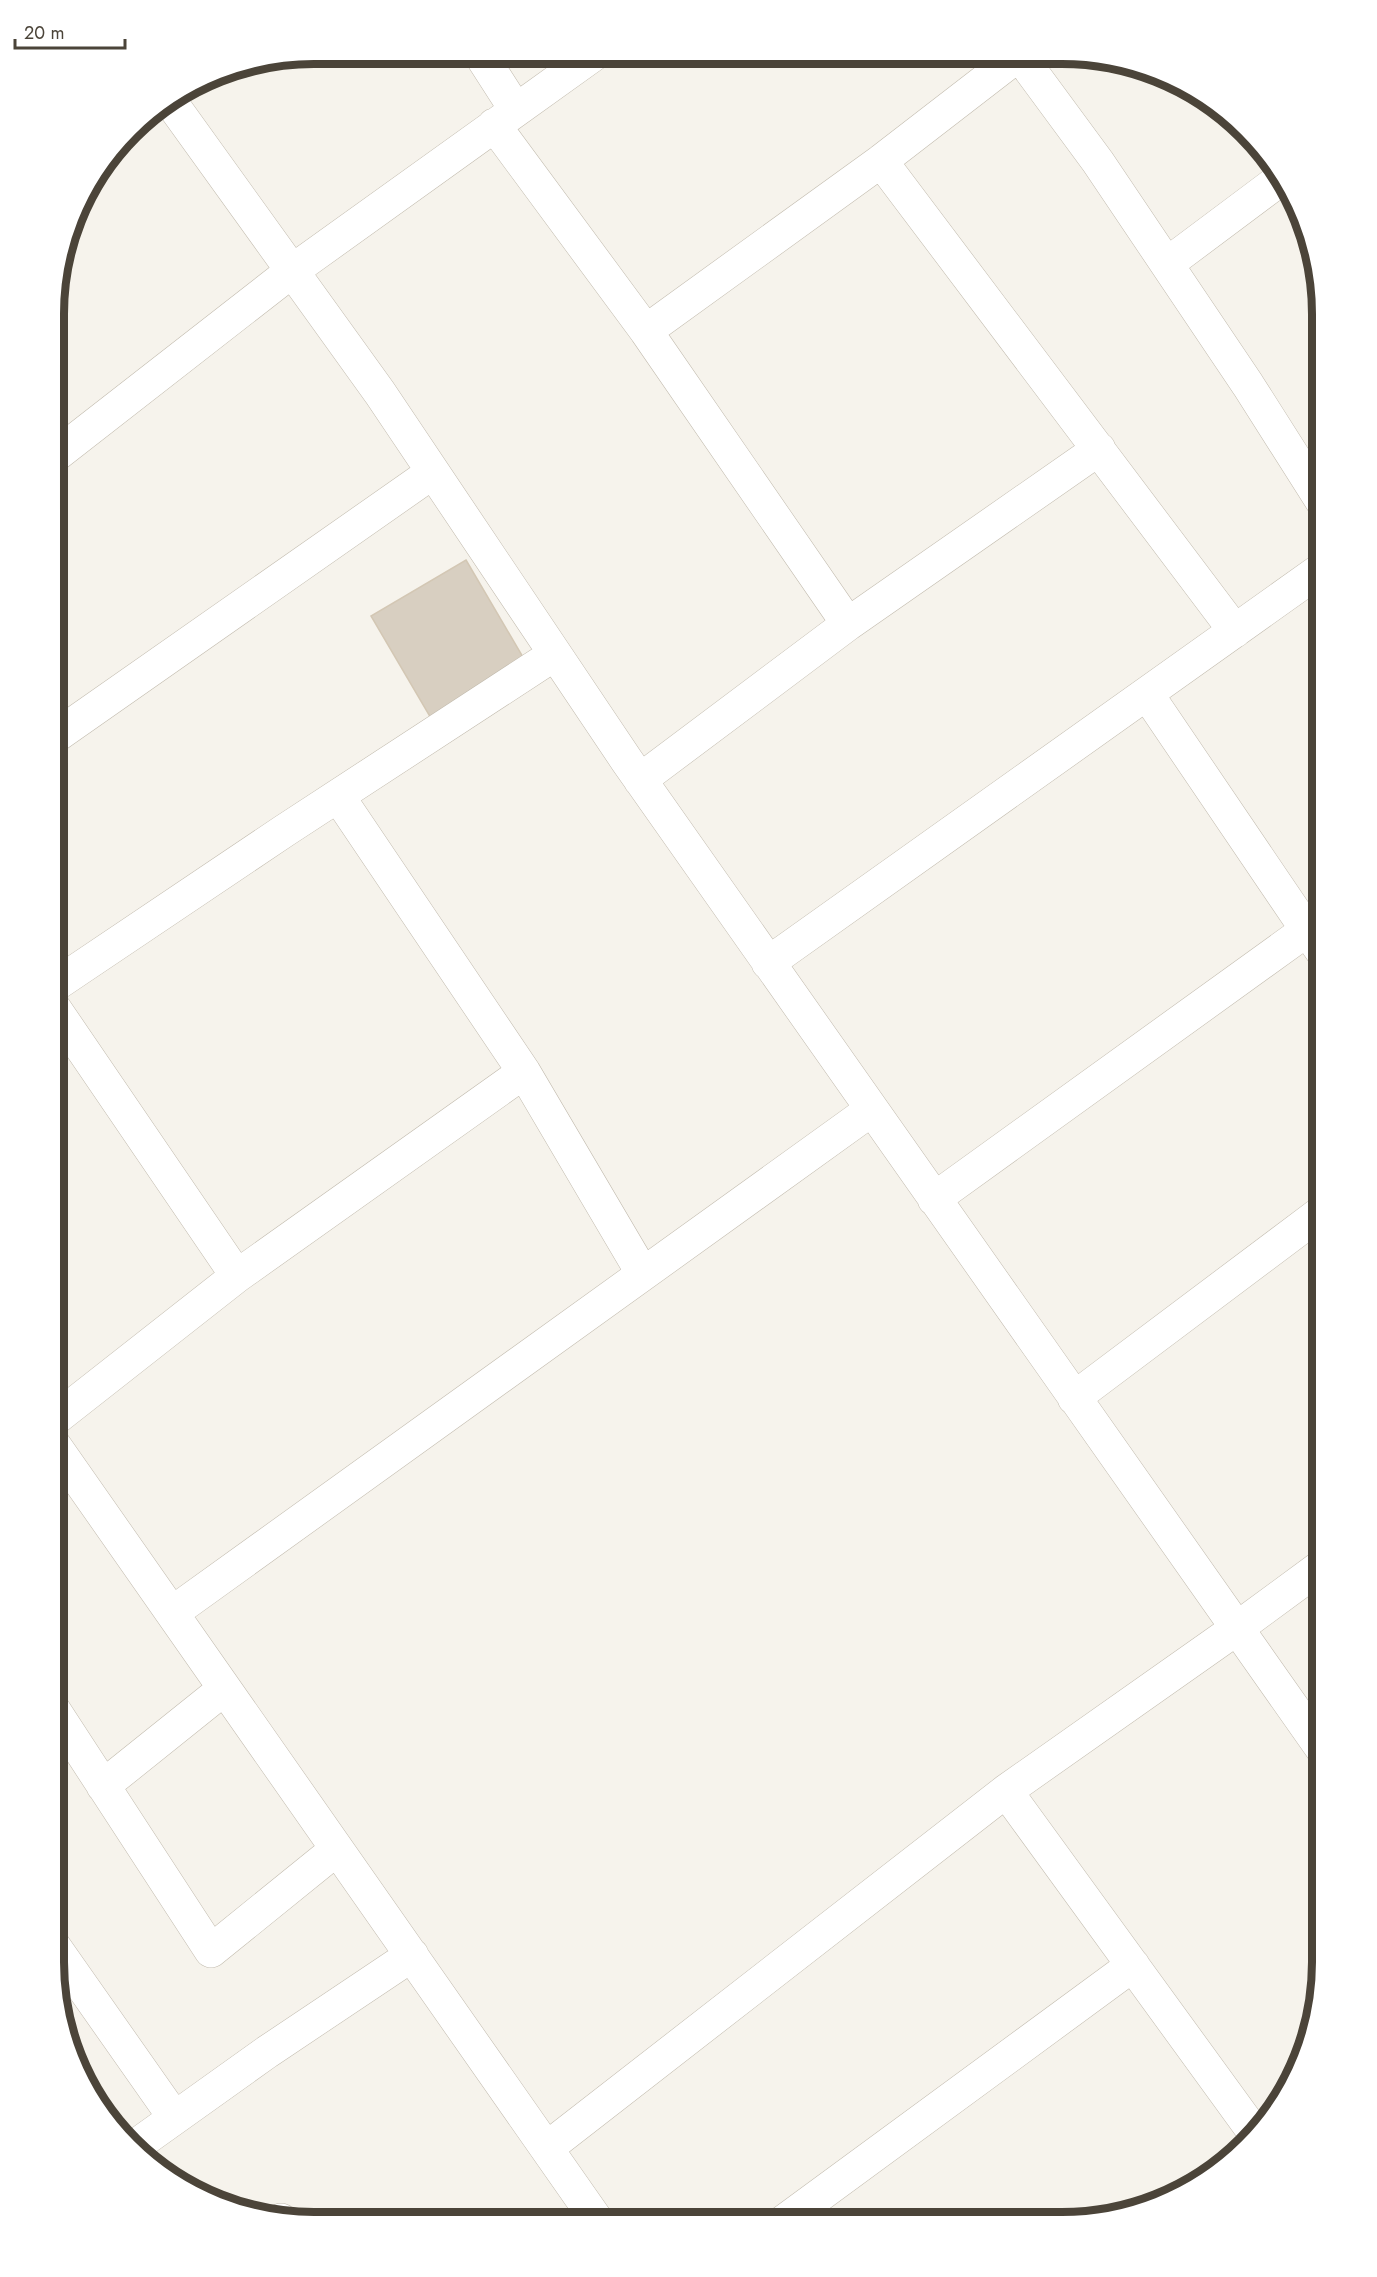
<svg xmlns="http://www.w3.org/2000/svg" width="1377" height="2277" font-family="Jost,sans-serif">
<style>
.building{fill:#d8cfc1;stroke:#d3c7b4;stroke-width:1.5}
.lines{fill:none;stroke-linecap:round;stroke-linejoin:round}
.minor-casing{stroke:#c2bbae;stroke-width:34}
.minor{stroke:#fff;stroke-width:33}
.rim{fill:none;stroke:#4b4439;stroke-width:8}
</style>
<rect width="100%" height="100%" fill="#f6f3ec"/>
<path class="building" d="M466 560 527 664 432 720 371 616Z"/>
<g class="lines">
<defs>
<path id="minor" d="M480 54 516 110
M1020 56 1098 162 1248 385 1323 503
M170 101 380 393 627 761 1322 1749
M494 125 646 331 848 624
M881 161 1235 631
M1167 264 1282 178
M646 331 881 161 1017 56
M56 455 292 271 593 55
M56 736 433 472
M640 780 848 624 1099 449
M338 796 524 1072 643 1274
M1307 930 1323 953
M768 963 1323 568
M55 985 284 831 555 654
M55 1009 237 1276
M934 1199 1307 930 1147 694
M1074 1398 1323 1211
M55 1419 237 1276 524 1072
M55 1446 598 2222
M172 1613 871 1110
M54 1710 211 1951 337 1849
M103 1786 224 1689
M1006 1791 1256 2135
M54 1946 174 2117
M134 2147 267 2052 412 1955
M547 2148 1006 1791 1236 1629 1323 1565
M281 2220 282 2221
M783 2222 1133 1965"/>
</defs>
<use href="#minor" class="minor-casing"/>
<use href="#minor" class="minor"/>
</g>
<path d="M0 0H1377V2277H0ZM314 64H1062A250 250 0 0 1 1312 314V1962A250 250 0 0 1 1062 2212H314A250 250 0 0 1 64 1962V314A250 250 0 0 1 314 64Z" fill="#fff" fill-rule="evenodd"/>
<path class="rim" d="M314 64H1062A250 250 0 0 1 1312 314V1962A250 250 0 0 1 1062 2212H314A250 250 0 0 1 64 1962V314A250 250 0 0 1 314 64Z"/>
<path d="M15 39v9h110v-9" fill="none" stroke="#4b4439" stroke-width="3"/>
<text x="24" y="39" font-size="18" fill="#4b4439" stroke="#ffffff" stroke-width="4.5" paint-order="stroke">20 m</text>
</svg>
